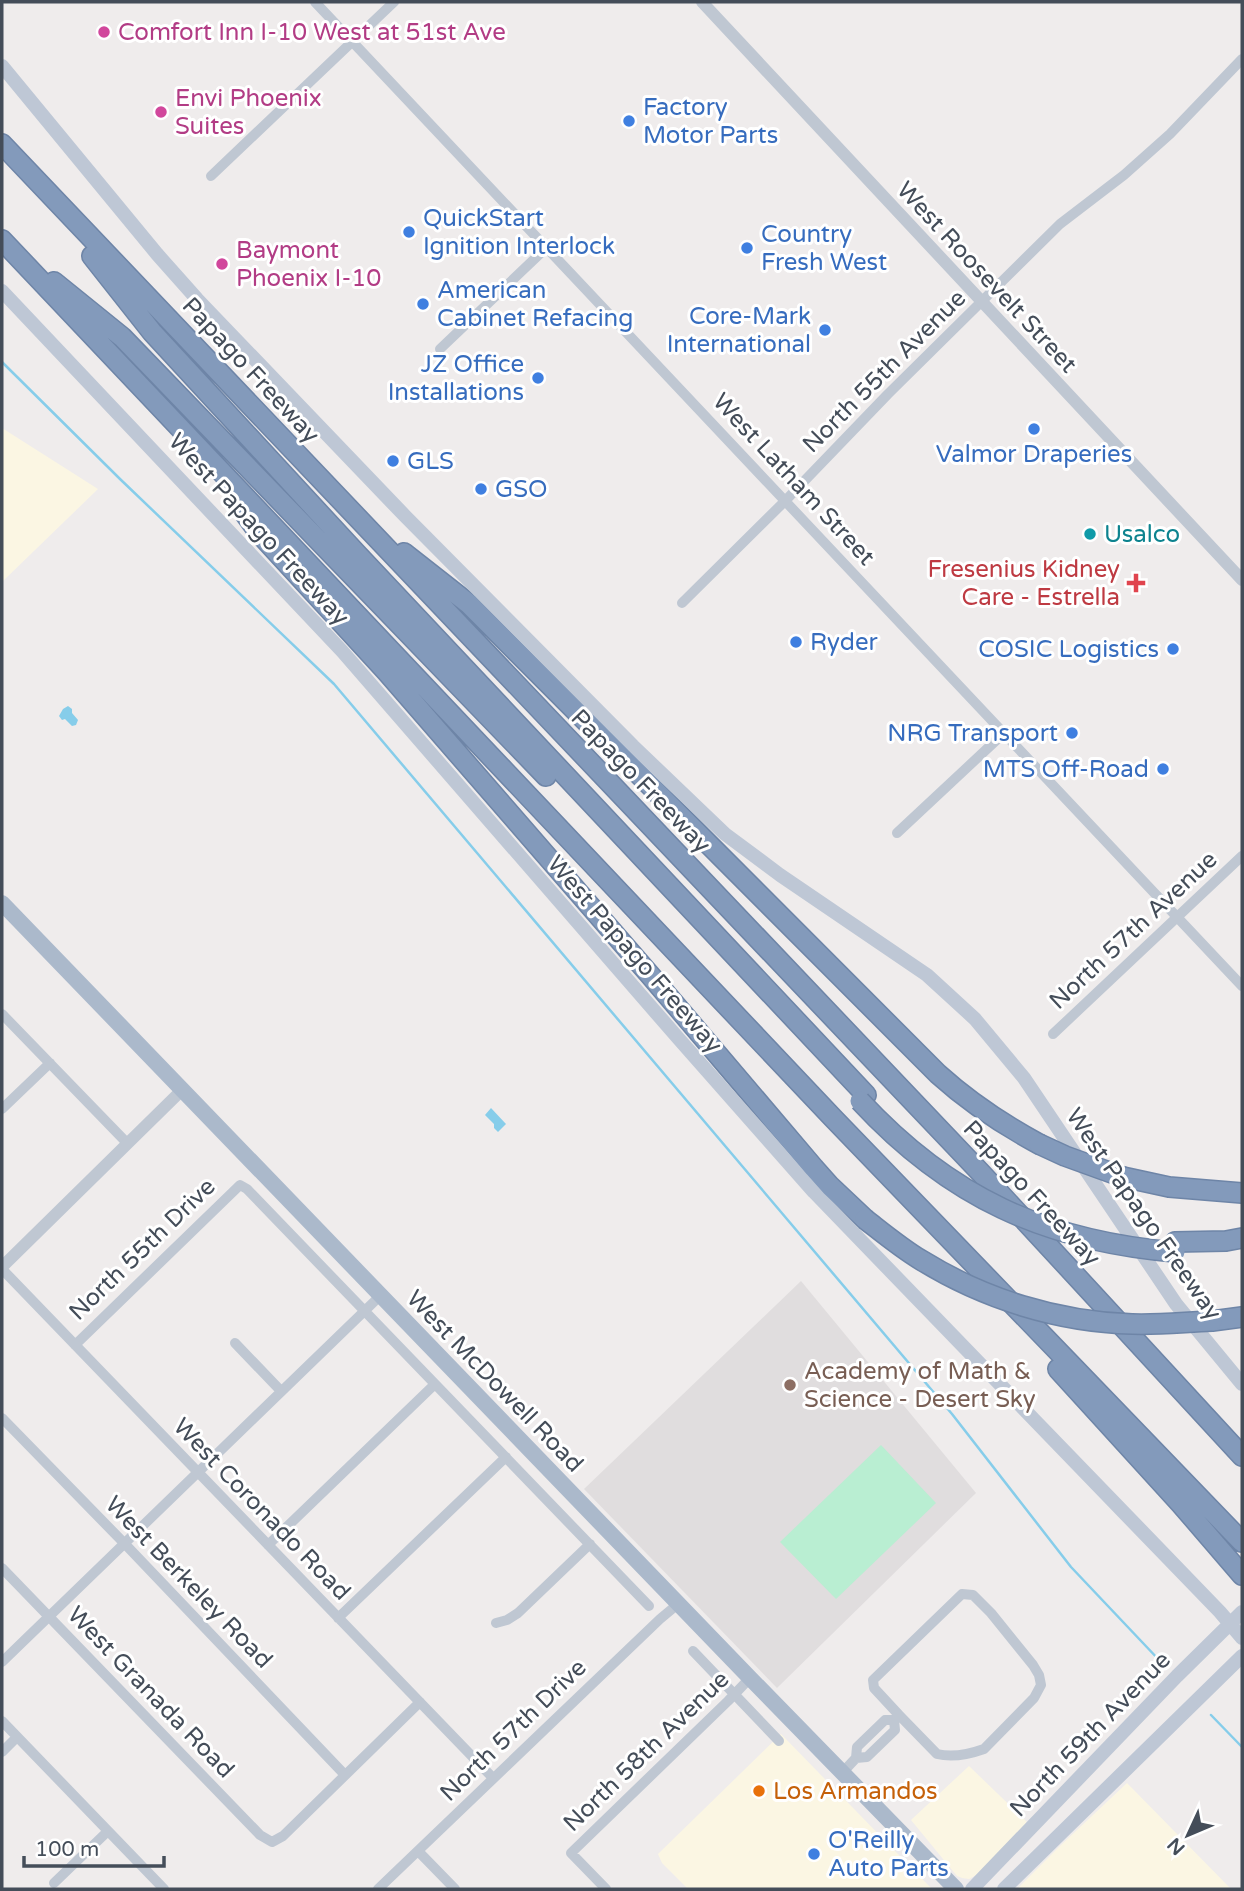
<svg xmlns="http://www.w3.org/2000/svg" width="1244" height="1891" font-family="'Varela Round',sans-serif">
  <rect width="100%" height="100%" fill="#efecec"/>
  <path fill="#fbf6e3" d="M2,428L98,489L2,582Z
    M781,1734L932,1889H688L662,1863L658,1854Z
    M969,1766L1027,1822L978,1874L969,1879L962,1878L957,1876L911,1820Z
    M1127,1783L1231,1889H1017L1060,1846Z"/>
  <path fill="#e0ddde" d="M801,1281L976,1493L777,1688L584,1489Z"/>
  <path fill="#b9eed2" d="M881,1445L936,1503L836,1599L780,1542Z"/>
  <path fill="#86cdea" d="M68,706L72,709V713L78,720L76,725L72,726L65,719L62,720L59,716L63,709Z
    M491,1108L506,1124L498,1132L494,1128V1124L485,1115Z"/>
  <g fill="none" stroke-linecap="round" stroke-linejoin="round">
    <path stroke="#86cdea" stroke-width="2.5" d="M2,362L120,479L334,684L952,1414L1071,1567L1160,1661
      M1211,1715L1242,1747"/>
    <g stroke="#6e85a7" stroke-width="22">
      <path id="motorway" d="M2,144L981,1173L1242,1456
        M2,240L833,1118L1242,1542
        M92,256L152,332L356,553L866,1095
        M54,282L122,337L546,776
        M243,511L259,533L386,671L650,975L814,1168L830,1186L865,1219
        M404,553L469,604L938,1074C969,1102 1002,1124 1039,1144
        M1123,1177L1169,1187L1242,1193
        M1175,1242L1226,1241L1242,1238
        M1212,1321L1242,1317
        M1058,1369L1180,1503L1242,1575"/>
    </g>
    <path stroke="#bfc7d2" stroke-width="10" d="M315,2L1242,986
      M211,176L394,2
      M440,349L546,248
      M682,603L785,501L888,394L1060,224L1124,175L1170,134L1242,59
      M897,833L1004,733
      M2,1014L127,1143
      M1053,1034L1242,856
      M2,1109L50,1063
      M2,1269L493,1778
      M235,1343L281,1391
      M75,1345L240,1185L247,1189L649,1606
      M2,1418L124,1543L345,1775
      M268,1545L435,1384
      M2,1568L260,1835L272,1842L283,1836L420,1702
      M338,1618L506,1457
      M496,1623L507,1620L518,1613L590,1544
      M693,1651L779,1741
      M2,1662L381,1295
      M2,1721L164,1889
      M2,1752L17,1737
      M856,1758L857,1747L885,1720H894
      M842,1773L856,1758L867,1757L895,1730L894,1720L899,1715L874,1688L873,1680L962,1594L973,1595L991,1613L1033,1665L1039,1675L1041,1685L1034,1698L984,1749C970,1754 953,1758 937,1754L899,1715
      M418,1851L455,1889
      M54,1883L108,1831
      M378,1889L660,1619L678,1604
      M606,1889L571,1853L728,1701L750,1678"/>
    <path stroke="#bfc7d2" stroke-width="12" d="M702,2L1242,580
      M2,1267L182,1090"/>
    <path stroke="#bec7d5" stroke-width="14" d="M2,66L157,254L197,299L405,516L633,746L725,834L780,875L927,975L975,1019L1024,1078L1176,1304L1242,1384
      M2,291L342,651L678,1038L814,1192L1220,1612L1242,1638
      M972,1889L1177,1676L1242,1612
      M1004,1889L1242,1656"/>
    <path stroke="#abb9cb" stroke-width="16" d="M2,903L750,1678L956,1889"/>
    <use href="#motorway" stroke="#839abb" stroke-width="19"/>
    <g stroke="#6e85a7" stroke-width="22" stroke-linecap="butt">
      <path id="motorway-bridge" d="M860,1101C949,1197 1045,1241 1175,1252
        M1039,1144L1065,1156L1123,1177
        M865,1219C883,1233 901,1248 921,1260C984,1299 1058,1322 1132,1324C1159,1325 1185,1322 1212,1321"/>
    </g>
    <use href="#motorway-bridge" stroke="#839abb" stroke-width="19"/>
  </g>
  <g fill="#d1479c" stroke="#fff" stroke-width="2.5">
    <circle cx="104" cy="32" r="7"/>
    <circle cx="161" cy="112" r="7"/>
    <circle cx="222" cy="264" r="7"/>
  </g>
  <g fill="#3f7fe0" stroke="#fff" stroke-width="2.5">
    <circle cx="629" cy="121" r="7"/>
    <circle cx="409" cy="232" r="7"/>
    <circle cx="747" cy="248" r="7"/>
    <circle cx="423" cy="304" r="7"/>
    <circle cx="825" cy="330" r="7"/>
    <circle cx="538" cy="378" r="7"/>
    <circle cx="1034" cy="429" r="7"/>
    <circle cx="393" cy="461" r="7"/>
    <circle cx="481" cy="489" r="7"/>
    <circle cx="796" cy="642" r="7"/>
    <circle cx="1173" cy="649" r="7"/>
    <circle cx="1072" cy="733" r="7"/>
    <circle cx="1163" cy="769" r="7"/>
    <circle cx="814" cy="1854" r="7"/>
  </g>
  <circle fill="#0f9aa8" stroke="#fff" stroke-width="2.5" cx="1090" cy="534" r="7"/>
  <path fill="#e0444e" stroke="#fff" stroke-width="2.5" d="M1132.5 572.5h7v7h7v7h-7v7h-7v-7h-7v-7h7z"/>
  <circle fill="#8d6e63" stroke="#fff" stroke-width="2.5" cx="790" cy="1385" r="7"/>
  <circle fill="#e8710a" stroke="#fff" stroke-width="2.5" cx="759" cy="1791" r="7"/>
  <g text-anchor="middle" stroke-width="6" stroke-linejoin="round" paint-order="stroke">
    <g font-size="24" fill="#b23c85" stroke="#fff" text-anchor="start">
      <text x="118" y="40">Comfort Inn I-10 West at 51st Ave</text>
      <text x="175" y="106">Envi Phoenix<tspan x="175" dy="28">Suites</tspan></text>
      <text x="236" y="258">Baymont<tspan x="236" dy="28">Phoenix I-10</tspan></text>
    </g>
    <g font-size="24" fill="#366cbe" stroke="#fff" text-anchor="start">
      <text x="643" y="115">Factory<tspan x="643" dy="28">Motor Parts</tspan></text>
      <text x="423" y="226">QuickStart<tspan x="423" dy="28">Ignition Interlock</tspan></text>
      <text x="761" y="242">Country<tspan x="761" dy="28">Fresh West</tspan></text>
      <text x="437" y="298">American<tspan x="437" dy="28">Cabinet Refacing</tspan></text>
      <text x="811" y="324" text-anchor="end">Core-Mark<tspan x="811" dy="28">International</tspan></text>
      <text x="524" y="372" text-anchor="end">JZ Office<tspan x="524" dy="28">Installations</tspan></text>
      <text x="1034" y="462" text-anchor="middle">Valmor Draperies</text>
      <text x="407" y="469">GLS</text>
      <text x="495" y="497">GSO</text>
      <text x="810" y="650">Ryder</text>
      <text x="1159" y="657" text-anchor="end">COSIC Logistics</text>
      <text x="1058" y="741" text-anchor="end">NRG Transport</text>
      <text x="1149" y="777" text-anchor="end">MTS Off-Road</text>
      <text x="828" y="1848">O'Reilly<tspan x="828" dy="28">Auto Parts</tspan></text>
    </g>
    <g font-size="24" fill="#444d59" stroke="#fff">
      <text transform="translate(987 277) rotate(47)" y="8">West Roosevelt Street</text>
      <text transform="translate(251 370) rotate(47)" y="8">Papago Freeway</text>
      <text transform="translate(884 371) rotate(-45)" y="8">North 55th Avenue</text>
      <text transform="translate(794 479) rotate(47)" y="8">West Latham Street</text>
      <text transform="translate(259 529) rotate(47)" y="8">West Papago Freeway</text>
      <text transform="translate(641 781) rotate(46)" y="8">Papago Freeway</text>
      <text transform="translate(1133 930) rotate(-43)" y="8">North 57th Avenue</text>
      <text transform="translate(635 954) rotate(49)" y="8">West Papago Freeway</text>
      <text transform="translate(1032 1193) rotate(47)" y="8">Papago Freeway</text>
      <text transform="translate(1144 1214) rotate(55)" y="8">West Papago Freeway</text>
      <text transform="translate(142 1249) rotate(-44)" y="8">North 55th Drive</text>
      <text transform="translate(495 1381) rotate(46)" y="8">West McDowell Road</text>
      <text transform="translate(262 1509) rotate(46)" y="8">West Coronado Road</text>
      <text transform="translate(189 1582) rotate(46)" y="8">West Berkeley Road</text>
      <text transform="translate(151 1692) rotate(46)" y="8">West Granada Road</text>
      <text transform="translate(513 1730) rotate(-44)" y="8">North 57th Drive</text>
      <text transform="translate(1090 1734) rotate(-46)" y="8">North 59th Avenue</text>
      <text transform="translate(646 1751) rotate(-44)" y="8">North 58th Avenue</text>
    </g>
    <g font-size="24" fill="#0d838f" stroke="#fff" text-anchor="start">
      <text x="1104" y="542">Usalco</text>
    </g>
    <g font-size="24" fill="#be3a42" stroke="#fff" text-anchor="end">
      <text x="1120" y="577">Fresenius Kidney<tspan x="1120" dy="28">Care - Estrella</tspan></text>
    </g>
    <g font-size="24" fill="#785e54" stroke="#fff" text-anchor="start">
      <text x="804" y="1379">Academy of Math &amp;<tspan x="804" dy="28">Science - Desert Sky</tspan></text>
    </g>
    <g font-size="24" fill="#c56008" stroke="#fff" text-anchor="start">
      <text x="773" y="1799">Los Armandos</text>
    </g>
  </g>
  <rect width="1244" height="1891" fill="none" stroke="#444d59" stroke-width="7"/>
  <g transform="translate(1188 1835) rotate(226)" stroke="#ffffff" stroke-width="5" paint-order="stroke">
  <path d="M0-5L12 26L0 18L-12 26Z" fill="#444d59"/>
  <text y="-10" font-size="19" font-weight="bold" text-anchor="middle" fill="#444d59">N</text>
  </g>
  <path d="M24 1856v10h140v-10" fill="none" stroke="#444d59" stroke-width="3.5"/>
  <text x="35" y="1856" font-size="21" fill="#444d59" stroke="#ffffff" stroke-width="5" paint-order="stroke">100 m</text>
</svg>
